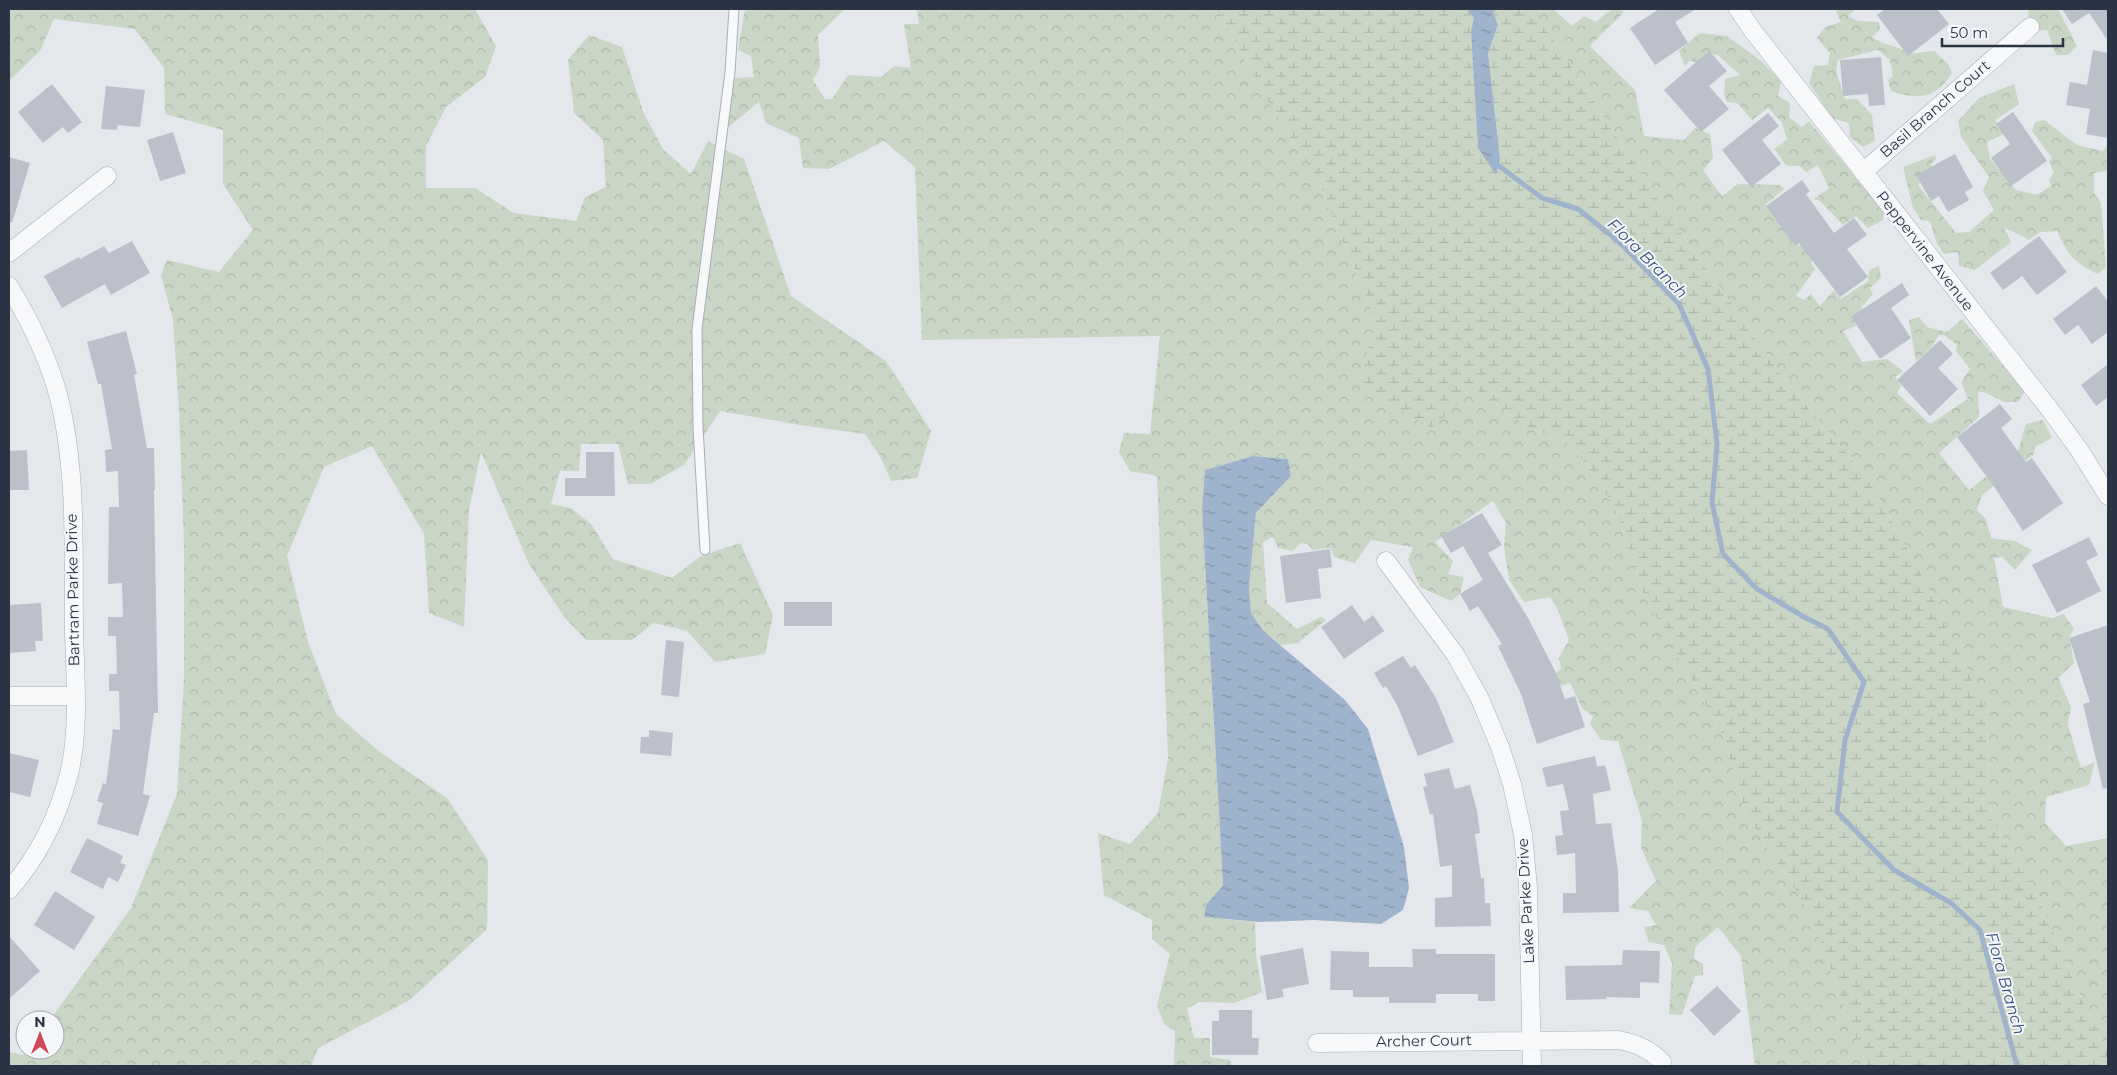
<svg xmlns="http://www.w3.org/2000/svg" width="2117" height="1075" font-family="Montserrat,sans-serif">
  <defs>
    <pattern id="forest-crowns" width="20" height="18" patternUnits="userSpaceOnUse" patternTransform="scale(1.25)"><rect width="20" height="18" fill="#c9d6c5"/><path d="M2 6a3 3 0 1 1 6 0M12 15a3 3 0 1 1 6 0" fill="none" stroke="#adb8ab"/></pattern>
    <pattern id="wetland-marsh" width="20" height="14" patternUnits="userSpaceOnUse" patternTransform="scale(1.25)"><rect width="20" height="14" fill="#c9d6c5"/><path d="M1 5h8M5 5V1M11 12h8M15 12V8" fill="none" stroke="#adb8ab"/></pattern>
    <pattern id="water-ripples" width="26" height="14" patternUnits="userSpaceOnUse" patternTransform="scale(1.25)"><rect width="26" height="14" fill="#9fb4cc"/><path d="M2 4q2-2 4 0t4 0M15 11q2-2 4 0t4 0" fill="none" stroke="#8293a7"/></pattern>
  </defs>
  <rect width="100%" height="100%" fill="#e4e7ec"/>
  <path fill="url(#forest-crowns)" d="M9,9H475L496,46L485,77L446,107L426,146V188H475L514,213L576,221L585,197L606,187L603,140L574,113L568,60L589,35L622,47L644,114L663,149L691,174L708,141L744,159L791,296L886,361L931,431L917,478L891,481L880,456L865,434L800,425L720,411L684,465L650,484H628L618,444H581L579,471H560L551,504L571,508L591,524L613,559L672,578L701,556L740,543L773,615L765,654L715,662L687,631L654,623L632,640H586L565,618L529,564L481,452L469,510L464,627L429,613L424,534L372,446L324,467L287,556L308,642L336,714L381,753L447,798L488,860L487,929L410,1000L318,1048L311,1066H9V1052L23,1055L27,1050H55V1020H50L131,908L177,794L184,679V545L179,410L173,320L161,275L167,260L219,272L253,230L223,184V130L165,114L164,68L135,29L54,19L40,51L9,81Z
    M745,9H845L818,35L820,67L813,80L825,99H832L848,75L881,77L894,66L911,68L904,24H919L917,9H1217L1261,89L1319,184L1376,321L1358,385L1475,389L1529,428L1571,444L1615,507L1643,594L1724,738L1745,812L1808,910L1867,1066H1755L1741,956L1718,927L1695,947L1694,959L1703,964V975L1695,976L1682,1015L1669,1014L1672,963L1664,945L1649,942L1644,927L1656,925L1648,911L1629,908L1656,881L1641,848L1642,821L1618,741L1601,740L1590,724L1593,716L1582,708L1570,683L1554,688V674L1561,669L1559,658L1569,640L1558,610L1550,597L1524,602L1509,580L1504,547L1506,523L1493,501L1435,542L1453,561L1448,574L1464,577L1460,594L1451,601L1420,587L1408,560L1413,547L1371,540L1355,563L1334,557L1331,548L1312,550L1308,544L1301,543L1293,551L1278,548L1273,537L1263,542L1267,603L1297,629L1321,617L1326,620L1298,643L1280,645L1262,629L1251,613L1249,588L1256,513L1291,476L1288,459L1253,456L1205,470L1202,510L1223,885L1206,905L1204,917L1255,922L1256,955L1262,992L1234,1003L1200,1002L1187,1008L1194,1038H1210V1057L1230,1060L1232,1066H1174L1175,1031L1164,1024L1157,1006L1170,954L1152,939V920L1104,895L1098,833L1130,844L1158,813L1168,759L1157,476L1130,471L1119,452L1124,433L1150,434L1160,336L922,340L915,167L884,141L829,169L803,168L799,138L766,123L759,102L725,130L734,78L754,77L751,56L738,50Z
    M1531,9H1553L1572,26L1584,16L1596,22C1605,15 1613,4 1624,12L1590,46L1635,90L1644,136L1684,140L1695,128L1710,134L1713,158L1703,170L1722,196L1738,184L1780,185L1784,189L1765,205L1799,246L1827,228L1822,242L1811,263L1815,269L1796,296L1804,300L1811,294L1820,306L1834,290L1841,299L1868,281L1869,270L1879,266L1881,278L1870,288L1873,294L1861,308L1864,314L1854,322L1856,326L1843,331L1862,362L1887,359L1903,371L1895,377L1901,386L1897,393L1930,424L1968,399L1961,382L1970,369L1956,351L1957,345L1944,335H1939L1931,348L1916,361L1909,320L1919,317L1927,327L1947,332L1962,319L2025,391L2018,402H2004L1984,392H1978L1979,417L1939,453L1969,490L2018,451L2026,424L2043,420L2052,438L2036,446L2033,455L1982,495L1977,510L1986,519L1991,538L2015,541L2032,550L2015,570L2002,557L1994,558L2003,607L2052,618L2064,614L2074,629L2069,637L2074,663L2058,678L2071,707L2068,725L2081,768L2095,762L2089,785L2046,797L2045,823L2066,846L2108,838V1052L2093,1025L2038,897L1991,818L1986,708L1923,577L1870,482L1786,381L1660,203L1556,43Z
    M1835,9H1856L1848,16L1858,21L1879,22L1880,29L1872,37C1886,47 1897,44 1908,54L1934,51L1948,64L1952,73C1936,99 1918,100 1891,91L1888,80L1893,76L1890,60L1878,50L1838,60L1836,71L1845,99H1857L1872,115L1875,141L1863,147L1850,137L1849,123L1832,118L1809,83L1814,66L1828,65L1830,53L1817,38L1825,27L1841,22Z
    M2028,9H2058L2077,46L2068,55H2056L2047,30L2036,31L2029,26Z
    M1700,33L1727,36L1760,60L1781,81L1778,96L1790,103L1789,117L1802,127L1809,121L1884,212L1883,220L1868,228L1856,216L1843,225L1820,201L1814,199L1829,188L1818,165L1806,172L1800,166H1787L1774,149L1787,140L1782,123L1768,108L1752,120L1737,103L1727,102L1724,95L1725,79L1740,75L1718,55L1711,54L1699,65L1690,60L1685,66L1679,51Z
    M2014,84L2019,104L1995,120L2004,134L1987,142L1990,159L2016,190L2037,195L2051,186L2049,180L2054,173L2049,161L2052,158L2032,131L2035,122L2044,120L2077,145L2103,151L2108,144V171L2094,173V193L2101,203L2106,267L2098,274C2074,263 2068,255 2057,231L2040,232L2029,240L2004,227L2011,242L1975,270L1959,266L1958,252L1944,254L1937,244L1930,221L1921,220L1913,208L1903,167L1935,155L1936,159L1931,164L1933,168L1918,185L1956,233L1969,232L1994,210L1983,191L1989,177L1961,137L1958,121L1979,98Z"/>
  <path fill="url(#wetland-marsh)" d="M1217,9H1467L1475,18L1471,32L1478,148L1500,158L1488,53L1498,25L1492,9H1531L1556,43L1660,203L1786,381L1870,482L1923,577L1986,708L1991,818L2038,897L2093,1025L2108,1052V1066H1867L1808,910L1745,812L1724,738L1643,594L1615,507L1571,444L1529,428L1475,389L1431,428L1358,385L1376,321L1319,184L1261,89Z"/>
  <path fill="url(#water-ripples)" d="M1467,9H1492L1498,25L1488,53L1500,158L1496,175L1478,148L1471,32L1474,18Z
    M1253,456L1288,459L1291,476L1256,513L1249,588L1251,613L1262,629L1274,640L1345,700L1368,729L1404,847L1409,888L1403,910L1381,924L1314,920L1260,922L1204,917L1206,905L1223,885L1202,510L1205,470Z"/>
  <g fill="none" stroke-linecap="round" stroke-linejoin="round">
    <path stroke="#9fb4cc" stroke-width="5" d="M1495,163L1542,198L1578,209L1619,242L1679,304L1708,369L1717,444L1712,503L1723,554L1757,589L1804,617L1828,629L1864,682L1845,740L1837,812L1894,870L1951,903L1980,930L2017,1066"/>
  </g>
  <path fill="#bbc0ca" d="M1659,9H1696L1675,22L1688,43L1655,65L1630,28Z
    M1885,9H1937L1949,24L1908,56L1877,15Z
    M2062,9H2108V41L2089,13L2072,24Z
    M2093,50L2108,53V138L2086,134L2090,109L2066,105L2070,82L2087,85Z
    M1709,51L1727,71L1709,86L1729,109L1701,132L1664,90Z
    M1881,57L1885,105L1869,106L1868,94L1843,96L1840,60Z
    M52,84L82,122L68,133L63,127L43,143L18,112Z
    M106,86L145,90L140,127L118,125L117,130L101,129Z
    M2013,112L2047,161L2011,186L1991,158L2010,144L1996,124Z
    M1768,113L1779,126L1762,140L1781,164L1751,187L1722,150Z
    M173,132L186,173L160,181L147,140Z
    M1955,154L1973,187L1965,192L1969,200L1948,212L1939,196L1931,201L1916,175Z
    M9,157L30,163L12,223L9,222Z
    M1802,180L1810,191L1806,194L1834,233L1854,218L1867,235L1847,249L1868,277L1840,297L1799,243L1795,246L1766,206Z
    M2039,236L2067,272L2037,295L2022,276L2003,290L1990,273Z
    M132,241L150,273L111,295L105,284L62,308L44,276L79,257L80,259L104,246L109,253Z
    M1902,283L1909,295L1891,308L1911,338L1880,359L1851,317Z
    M2096,286L2108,301V332L2092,344L2078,325L2065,335L2053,319Z
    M126,331L137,374L134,375L147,448H154L155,490H154L158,713H154L143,794L150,796L138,836L97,824L103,803L97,801L103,783L106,784L113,729L120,730L119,691H109V674H117L116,636H108V617H123L122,583L108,584L109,507H119L118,471L106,472L105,450L112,449L101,384H98L87,342Z
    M1940,340L1953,354L1938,368L1958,389L1930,416L1897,380Z
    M2108,364V397L2096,406L2081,385Z
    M2000,404L2012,419L2001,428L2026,462L2032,458L2063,503L2023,531L1993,485L1957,437Z
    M27,450L29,490H9V451Z
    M586,452H614L615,496H565V478H586Z
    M1482,513L1502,545L1488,553L1528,618L1555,671L1565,699L1575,696L1585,727L1537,744L1521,694L1498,646L1502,644L1478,606L1470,611L1460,594L1483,580L1463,546L1451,553L1441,536Z
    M2089,537L2098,555L2086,561L2101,591L2057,613L2032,565Z
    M1330,549L1332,567L1318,569L1321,598L1286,603L1280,556Z
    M784,602H832V626H784Z
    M41,603L43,641H35L36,651L9,653V605Z
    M1352,605L1364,622L1373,615L1384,631L1344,659L1321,627Z
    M2108,625V788L2103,789L2083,704L2090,702L2069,638Z
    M666,640L684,642L679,697L661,695Z
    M1403,656L1411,668L1415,665L1436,698L1454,742L1418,756L1398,707L1386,686L1383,688L1374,673Z
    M649,730L673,733L671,756L640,753L641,737H649Z
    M9,753L39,760L30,797L9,792Z
    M1595,756L1597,767L1605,765L1611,790L1593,794L1596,824L1611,823L1618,871L1619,912L1563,913V893H1576L1575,853L1557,855L1555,836L1563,835L1560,811L1569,810L1563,784L1547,787L1542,768Z
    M1449,768L1455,789L1470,785L1477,811L1480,833L1475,834L1481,878H1484L1485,903H1490L1491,926L1435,927V898L1452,897V865L1440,867L1433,814L1430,815L1423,787L1427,786L1424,774Z
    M87,838L123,856L120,863L126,865L118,882L108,877L103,889L70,872Z
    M55,891L95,917L74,950L34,925Z
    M9,936L40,971L9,999Z
    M1303,948L1309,984L1282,989L1284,997L1267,1000L1260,956Z
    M1412,949H1436V954H1495V1001H1478V994H1436V1003H1389V997H1353V990H1330L1331,951L1369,952V967H1413Z
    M1623,950L1660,951L1659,983L1640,982V998L1606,997V999L1566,1000L1565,966L1622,965Z
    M1717,986L1741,1011L1714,1036L1690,1010Z
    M1219,1010H1252V1038H1259L1258,1055H1212V1021H1219Z"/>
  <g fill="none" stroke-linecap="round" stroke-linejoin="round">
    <g stroke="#a9aeb7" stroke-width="11">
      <path id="lane" d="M705,550L698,427L697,329L730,72L734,9"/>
    </g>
    <g stroke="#a9aeb7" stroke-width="19">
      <path id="street" d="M1738,9L1753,31L2051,411L2080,451L2108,496
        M1863,172L2030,27
        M9,253L107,176
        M9,286C32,324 53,367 62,411C77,482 73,557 74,630C75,677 80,728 69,774C58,817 39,856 9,890
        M1386,561L1455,654L1480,699L1500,747L1512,784L1523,835L1528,887L1532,1066
        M9,696H75
        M1317,1043L1619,1040C1635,1043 1650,1049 1662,1062"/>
    </g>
    <use href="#lane" stroke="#f7f8fa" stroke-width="9"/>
    <use href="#street" stroke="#f7f8fa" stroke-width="18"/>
  </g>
  <g text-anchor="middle" stroke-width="4" stroke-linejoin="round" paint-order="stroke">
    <g font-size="15" fill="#2b3445" stroke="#f4f6f9">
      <text transform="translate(1935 109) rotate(-41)" y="5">Basil Branch Court</text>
      <text transform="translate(1925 251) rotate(52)" y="5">Peppervine Avenue</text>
      <text transform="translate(73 590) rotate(-91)" y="5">Bartram Parke Drive</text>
      <text transform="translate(1526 901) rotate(-93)" y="5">Lake Parke Drive</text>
      <text transform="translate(1424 1041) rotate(-1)" y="5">Archer Court</text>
    </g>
    <g font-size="16" font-style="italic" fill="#34527a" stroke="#f4f6f9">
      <text transform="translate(1648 258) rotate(45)" y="6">Flora Branch</text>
      <text transform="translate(2006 983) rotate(74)" y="6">Flora Branch</text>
    </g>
  </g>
  <rect width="2117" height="1075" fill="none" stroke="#2b3445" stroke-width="20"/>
  <g transform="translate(40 1035)"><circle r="24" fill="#f4f6f9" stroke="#a4a8b1"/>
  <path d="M0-4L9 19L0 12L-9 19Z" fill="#d1495b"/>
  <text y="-8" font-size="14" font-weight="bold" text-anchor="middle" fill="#2b3445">N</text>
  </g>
  <path d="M1942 38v8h121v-8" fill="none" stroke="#2b3445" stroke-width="2.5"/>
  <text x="1950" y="38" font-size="15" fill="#2b3445" stroke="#f4f6f9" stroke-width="4" paint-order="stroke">50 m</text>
</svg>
